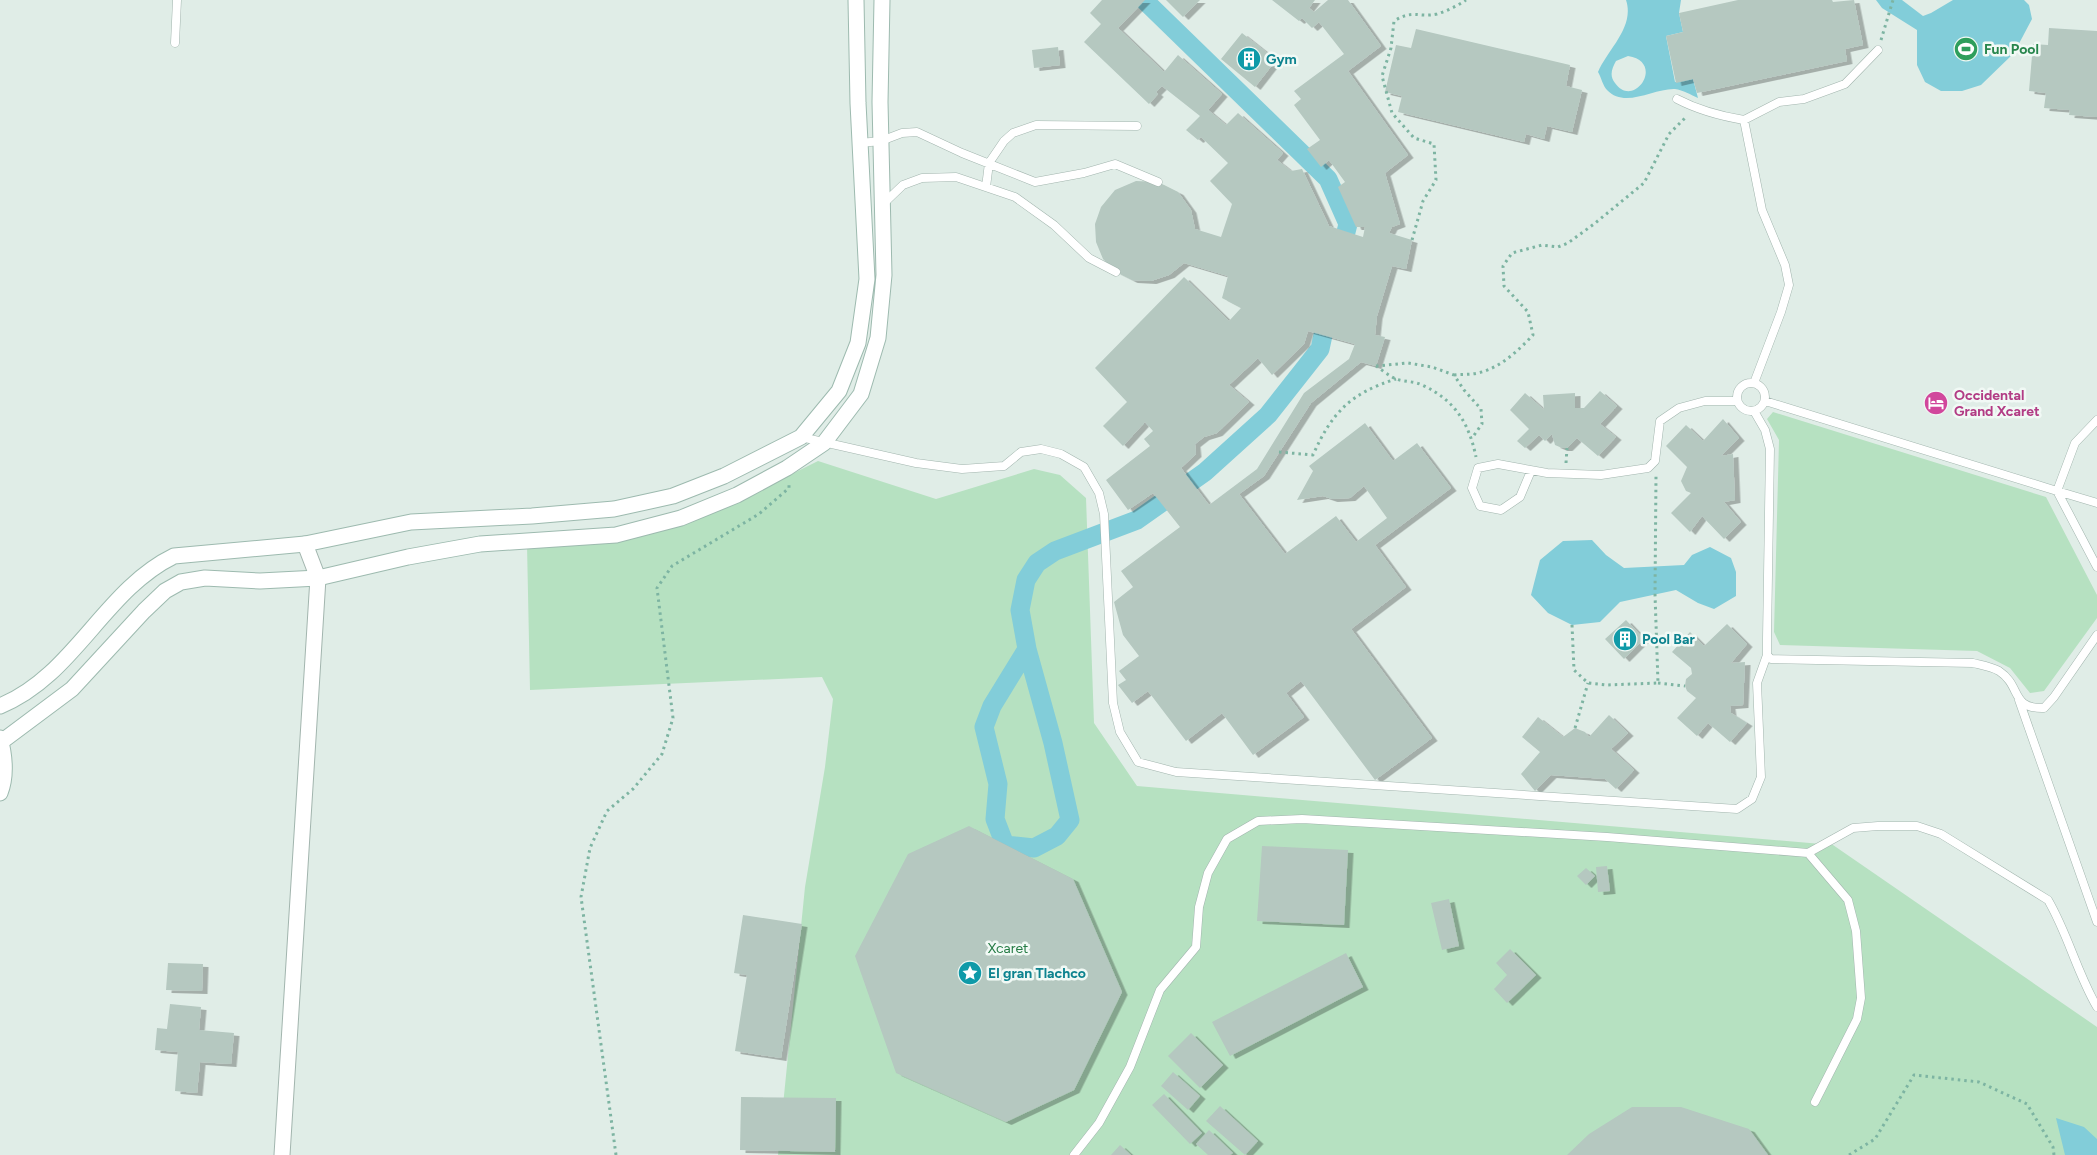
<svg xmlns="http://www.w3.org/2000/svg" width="2097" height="1155" font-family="Figtree,sans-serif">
  <defs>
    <filter id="shadow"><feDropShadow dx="5.5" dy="3" stdDeviation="0" flood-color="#0004"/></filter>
  </defs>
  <rect width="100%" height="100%" fill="#e0ede7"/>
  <path fill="#b6e1c1" d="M1773,412L2046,497L2097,595V618L2044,691L2030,693L2010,668L1977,651L1780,645L1774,632L1779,440L1767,419Z
    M818,461L936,499L1034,469L1060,475L1086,498L1094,723L1137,786L1833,845L2097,1027V1155H778L805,887L825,767L833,699L822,677L530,690L527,545L614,540L732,504Z"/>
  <path fill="#82cdd9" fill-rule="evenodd" d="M1626,0H1681L1679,13L1683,32L1666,36L1675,82L1693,79L1698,98C1691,95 1683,90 1675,89C1654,88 1625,109 1607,90C1603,86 1601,77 1598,72C1608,49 1635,27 1626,0ZM1628,56C1666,62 1634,110 1615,83C1609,76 1612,68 1616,61Z
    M1876,0H1902L1923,16L1931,13L1953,0H2024L2029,5L2032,19L2014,53L1981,85L1962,91H1941L1925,82L1917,65V30L1882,8Z
    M1592,540L1606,555L1624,568L1684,565L1692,555L1710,547L1731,558L1736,572V596L1714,609L1698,603L1676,590L1620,602L1600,622L1572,625L1548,613L1531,595L1540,560L1563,541Z
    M2056,1118L2084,1127L2097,1139V1155H2065Z"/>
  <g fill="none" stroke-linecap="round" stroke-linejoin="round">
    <path stroke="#82cdd9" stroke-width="19" d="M1144,0L1328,179L1348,224L1340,256
      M1027,649L992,706L984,727L998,784L995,819L1005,845L1034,848L1057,836L1070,820L1053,743L1027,649L1020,610L1026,580L1037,563L1055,551L1137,520L1205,472L1268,415L1320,349L1328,312"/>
  </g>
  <path fill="#b5c8c0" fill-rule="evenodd" filter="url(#shadow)" d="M1102,0H1145L1118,28L1164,72L1178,55L1222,94L1208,110L1226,125L1238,113L1283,153L1277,160L1291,171L1302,169L1329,226L1363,237L1365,227H1356L1338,187L1345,182L1329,160L1321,167L1307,149L1320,140L1294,105L1301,99L1294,91L1344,54L1319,22L1312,28L1302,18L1299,21L1272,0H1315L1309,8L1314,12L1328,0H1348L1381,46L1348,71L1408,155L1385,173L1400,224L1392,227L1389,233L1412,240L1406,269L1392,266L1377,316L1375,335L1385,337L1376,366L1361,362L1311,403L1264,476L1239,494L1285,554L1336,516L1356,542L1387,518L1364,486L1350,498L1332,499L1323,496L1297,500L1313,471L1309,466L1365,423L1393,461L1417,443L1451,488L1375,545L1406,587L1351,629L1432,738L1375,780L1301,681L1286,693L1304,717L1253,755L1222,713L1186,741L1148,691L1132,703L1118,685L1126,680L1119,671L1139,656L1123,635L1114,602L1133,587L1121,571L1180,527L1153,493L1128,510L1106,480L1150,446L1144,439L1153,431L1145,422L1123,446L1103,426L1127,402L1095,368L1184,277L1229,321L1241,308L1222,298L1228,276L1184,263L1169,275L1151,281L1132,280L1116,272L1103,259L1096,242L1095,224L1101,207L1115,190L1136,181L1158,182L1178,192L1191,210L1195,229L1221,237L1232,204L1210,181L1228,163L1201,137L1198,140L1186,130L1200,116L1162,86L1156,92L1158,94L1149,104L1084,42L1101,24L1090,13ZM1308,331L1355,344L1349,359L1304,393L1257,469L1209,505L1181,468L1196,454L1195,444L1204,437L1217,433L1249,402L1229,385L1258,358L1272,375L1304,344Z
    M1166,0H1200L1183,17Z
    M1738,0H1832L1833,2L1854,0L1863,45L1845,49L1847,61L1697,93L1693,79L1676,83L1666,36L1683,32L1679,13Z
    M2049,28L2097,31V117L2069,115L2070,110L2044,108L2046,93L2029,91L2033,44L2048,45Z
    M1416,29L1570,65L1566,86L1582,90L1572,132L1547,126L1544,139L1526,134L1524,142L1398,112L1402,96L1385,92L1396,45L1411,48Z
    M1242,33L1276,60L1255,87L1221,59Z
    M1058,47L1060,65L1034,68L1032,50Z
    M1600,391L1617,406L1600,424L1616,437L1598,456L1577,438L1567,448H1562L1555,445L1552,434L1545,441L1539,435L1525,448L1517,441L1529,429L1510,410L1525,393L1544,410L1543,395L1575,393V408H1584Z
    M1723,419L1739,438L1721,456L1733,454L1735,500L1724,502L1741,522L1724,539L1702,516L1690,532L1671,513L1691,493L1686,491L1681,481L1687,467L1666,446L1686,425L1703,441Z
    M1626,620L1644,639L1624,659L1605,639Z
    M1727,624L1747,644L1731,663L1745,662L1743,705L1730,706L1731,713L1747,723L1730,742L1708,723L1697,736L1677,718L1696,698L1687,691L1685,686L1686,679L1692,674L1691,668L1672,652L1690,632L1704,646Z
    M1609,715L1628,733L1611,749L1634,770L1616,789L1605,779L1551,775L1535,791L1521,774L1540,752L1522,737L1538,717L1563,737L1575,728L1585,732L1589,737Z
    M969,826L1073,879L1122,992L1074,1090L1006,1122L896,1073L855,956L908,854Z
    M1262,846L1348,850L1344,925L1257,921Z
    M1607,866L1610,891L1598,892L1596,867Z
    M1586,868L1595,876L1586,885L1577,876Z
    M1449,899L1459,946L1442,950L1431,903Z
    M743,915L802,924L781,1058L735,1051L747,975L734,973Z
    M1510,949L1536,975L1507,1003L1494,989L1507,975L1496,963Z
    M1346,953L1363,987L1230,1056L1212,1022Z
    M168,963L203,964L202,991L166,990Z
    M170,1004L201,1007L199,1030L234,1033L231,1064L200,1062L197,1093L175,1091L178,1052L155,1050L157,1028L167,1029Z
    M1191,1033L1223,1065L1200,1088L1168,1056Z
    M1173,1072L1200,1096L1188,1110L1161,1086Z
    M1164,1094L1202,1133L1190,1144L1152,1105Z
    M741,1097L836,1098L835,1152L740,1150Z
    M1220,1106L1258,1141L1245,1155L1206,1121Z
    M1632,1107H1681L1749,1129L1768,1155H1567L1589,1134Z
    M1209,1130L1233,1153L1230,1155H1208L1196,1144Z
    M1120,1145L1131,1155H1111Z"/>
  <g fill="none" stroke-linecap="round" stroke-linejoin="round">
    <g stroke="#a2b5ae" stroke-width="9">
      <path id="lane" d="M175,43L177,0
        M1677,99C1698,110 1720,116 1744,120L1762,210L1785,265L1789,285L1781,312L1754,383
        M1744,120L1779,102L1804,99L1845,84L1878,50
        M860,143L881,141L902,133L917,132L962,153L1035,182L1084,173L1115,164L1158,182
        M986,187L989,163L1004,141L1013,133L1036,125L1137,126
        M882,205L903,185L922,178L956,177L1015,197L1054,225L1089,258L1116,272
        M1737 397a14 14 0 1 1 28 0a14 14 0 1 1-28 0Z
        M1765,401L2057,491L2097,567
        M1754,411L1765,430L1770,449L1767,638V655L1771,659L1973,663C1981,665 1992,667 1999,671C2022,686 2010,709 2044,708L2054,697L2097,635
        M2097,420L2075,443L2057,491L2097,503
        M801,437L916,463L962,469L1004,466L1021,452L1041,449L1061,454L1084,467L1099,493L1104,514L1113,703L1120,732L1138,762L1176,772L1737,809L1752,799L1761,777L1757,683L1767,655
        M1531,471L1520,497L1501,510L1480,506L1472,488L1478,468L1498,464L1547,473L1601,475L1648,468L1655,461L1660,421L1679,408L1705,401H1737
        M2019,700L2097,922
        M1808,853L1848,900L1856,931L1861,998L1857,1019L1815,1102
        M1074,1155L1099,1123L1130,1067L1160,990L1196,947L1199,907L1208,873L1227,839L1258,821L1302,819L1607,837L1808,853L1853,828L1878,826H1917L1941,834L2048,900C2068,934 2077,973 2097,1007"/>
    </g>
    <g stroke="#a2b5ae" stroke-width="17">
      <path id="street" d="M282,1155L318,578L305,544"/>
    </g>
    <g stroke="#9dbaaf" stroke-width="17">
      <path id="secondary" d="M0,706C74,676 104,590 174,556L305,544L411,522L532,516L614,509L673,496L724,476L801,437L839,391L858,343L867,279L858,103L856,0
        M0,738C5,757 7,775 0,793
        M1,742L72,689L144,611L165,591L181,582L205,578L260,581L318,578L408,557L480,544L616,535L681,518L737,495L787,468L824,443L861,394L878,338L884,275L880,102L882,0"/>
    </g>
    <path stroke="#7db4a2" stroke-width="3" stroke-dasharray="2.5 4" stroke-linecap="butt" d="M1881,40L1893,0
      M1412,240L1423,201L1436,180L1434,144L1414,138L1392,113L1382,76L1391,48L1394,21C1414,9 1418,18 1437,14C1447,11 1457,6 1466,0
      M1376,366C1382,370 1389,376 1396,379C1404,382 1414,381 1422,385C1455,400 1469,423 1476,457
      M1376,366L1408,363L1432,367L1454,375L1464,390L1481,409L1482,424L1472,438
      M1454,375C1462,374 1470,375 1478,373C1500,368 1518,351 1533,335L1528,312L1504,286L1503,266L1512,253L1542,245L1558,247L1568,243L1594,224L1644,183L1669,134L1687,116
      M1279,452L1313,455C1332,412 1351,393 1396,379
      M1566,463L1567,448
      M1572,625L1574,670L1588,683L1607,685L1658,683L1655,594L1656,476
      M1658,683L1685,686
      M1575,728L1588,683
      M616,1155L581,897L590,848L607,811L633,789L662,754L673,718L657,588L672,566L759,514L789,488V485
      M1849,1155L1875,1139L1914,1075L1979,1082L2027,1104L2053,1147L2054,1155"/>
    <use href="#lane" stroke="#fff" stroke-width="8"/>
    <use href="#street" stroke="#fff" stroke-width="15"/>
    <use href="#secondary" stroke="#fff" stroke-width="15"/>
  </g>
  <defs>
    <g id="stadium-disc" transform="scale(1.25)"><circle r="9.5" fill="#2e9e5b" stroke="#f1f9f5"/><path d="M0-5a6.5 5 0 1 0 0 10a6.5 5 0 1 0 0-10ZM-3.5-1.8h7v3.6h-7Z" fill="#fff"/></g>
    <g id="building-disc" transform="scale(1.25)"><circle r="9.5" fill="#0f9aa8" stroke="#f1f9f5"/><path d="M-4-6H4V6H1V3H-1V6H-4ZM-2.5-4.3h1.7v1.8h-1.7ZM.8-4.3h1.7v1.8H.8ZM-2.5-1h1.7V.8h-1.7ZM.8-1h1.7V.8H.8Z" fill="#fff"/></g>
    <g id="hotel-disc" transform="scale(1.25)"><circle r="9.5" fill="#d1479c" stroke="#f1f9f5"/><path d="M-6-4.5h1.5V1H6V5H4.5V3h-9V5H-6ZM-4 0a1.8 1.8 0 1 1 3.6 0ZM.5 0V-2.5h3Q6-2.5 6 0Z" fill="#fff"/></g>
    <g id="sight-disc" transform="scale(1.25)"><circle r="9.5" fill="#0f9aa8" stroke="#f1f9f5"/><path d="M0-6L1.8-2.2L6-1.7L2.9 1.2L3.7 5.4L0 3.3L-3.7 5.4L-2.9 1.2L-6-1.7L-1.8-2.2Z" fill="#fff"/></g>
  </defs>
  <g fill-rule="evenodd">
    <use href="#stadium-disc" x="1966" y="49"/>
    <use href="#building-disc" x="1249" y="59"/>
    <use href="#hotel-disc" x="1936" y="403"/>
    <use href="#building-disc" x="1625" y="639"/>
    <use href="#sight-disc" x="970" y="973"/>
  </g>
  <g text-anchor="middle" stroke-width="5" stroke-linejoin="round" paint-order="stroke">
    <g font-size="14" font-weight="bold" fill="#27864d" stroke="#f1f9f5" text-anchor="start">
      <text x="1984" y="54">Fun Pool</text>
    </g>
    <g font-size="14" font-weight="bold" fill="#0d838f" stroke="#f1f9f5" text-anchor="start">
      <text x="1266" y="64">Gym</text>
      <text x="1642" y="644">Pool Bar</text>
      <text x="988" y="978">El gran Tlachco</text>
    </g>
    <g font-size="14" font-weight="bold" fill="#b23c85" stroke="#f1f9f5" text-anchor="start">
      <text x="1954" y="400">Occidental<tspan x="1954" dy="16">Grand Xcaret</tspan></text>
    </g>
    <g font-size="14" fill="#247b44" stroke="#f1f9f5">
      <text x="1008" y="953">Xcaret</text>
    </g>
  </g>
</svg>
